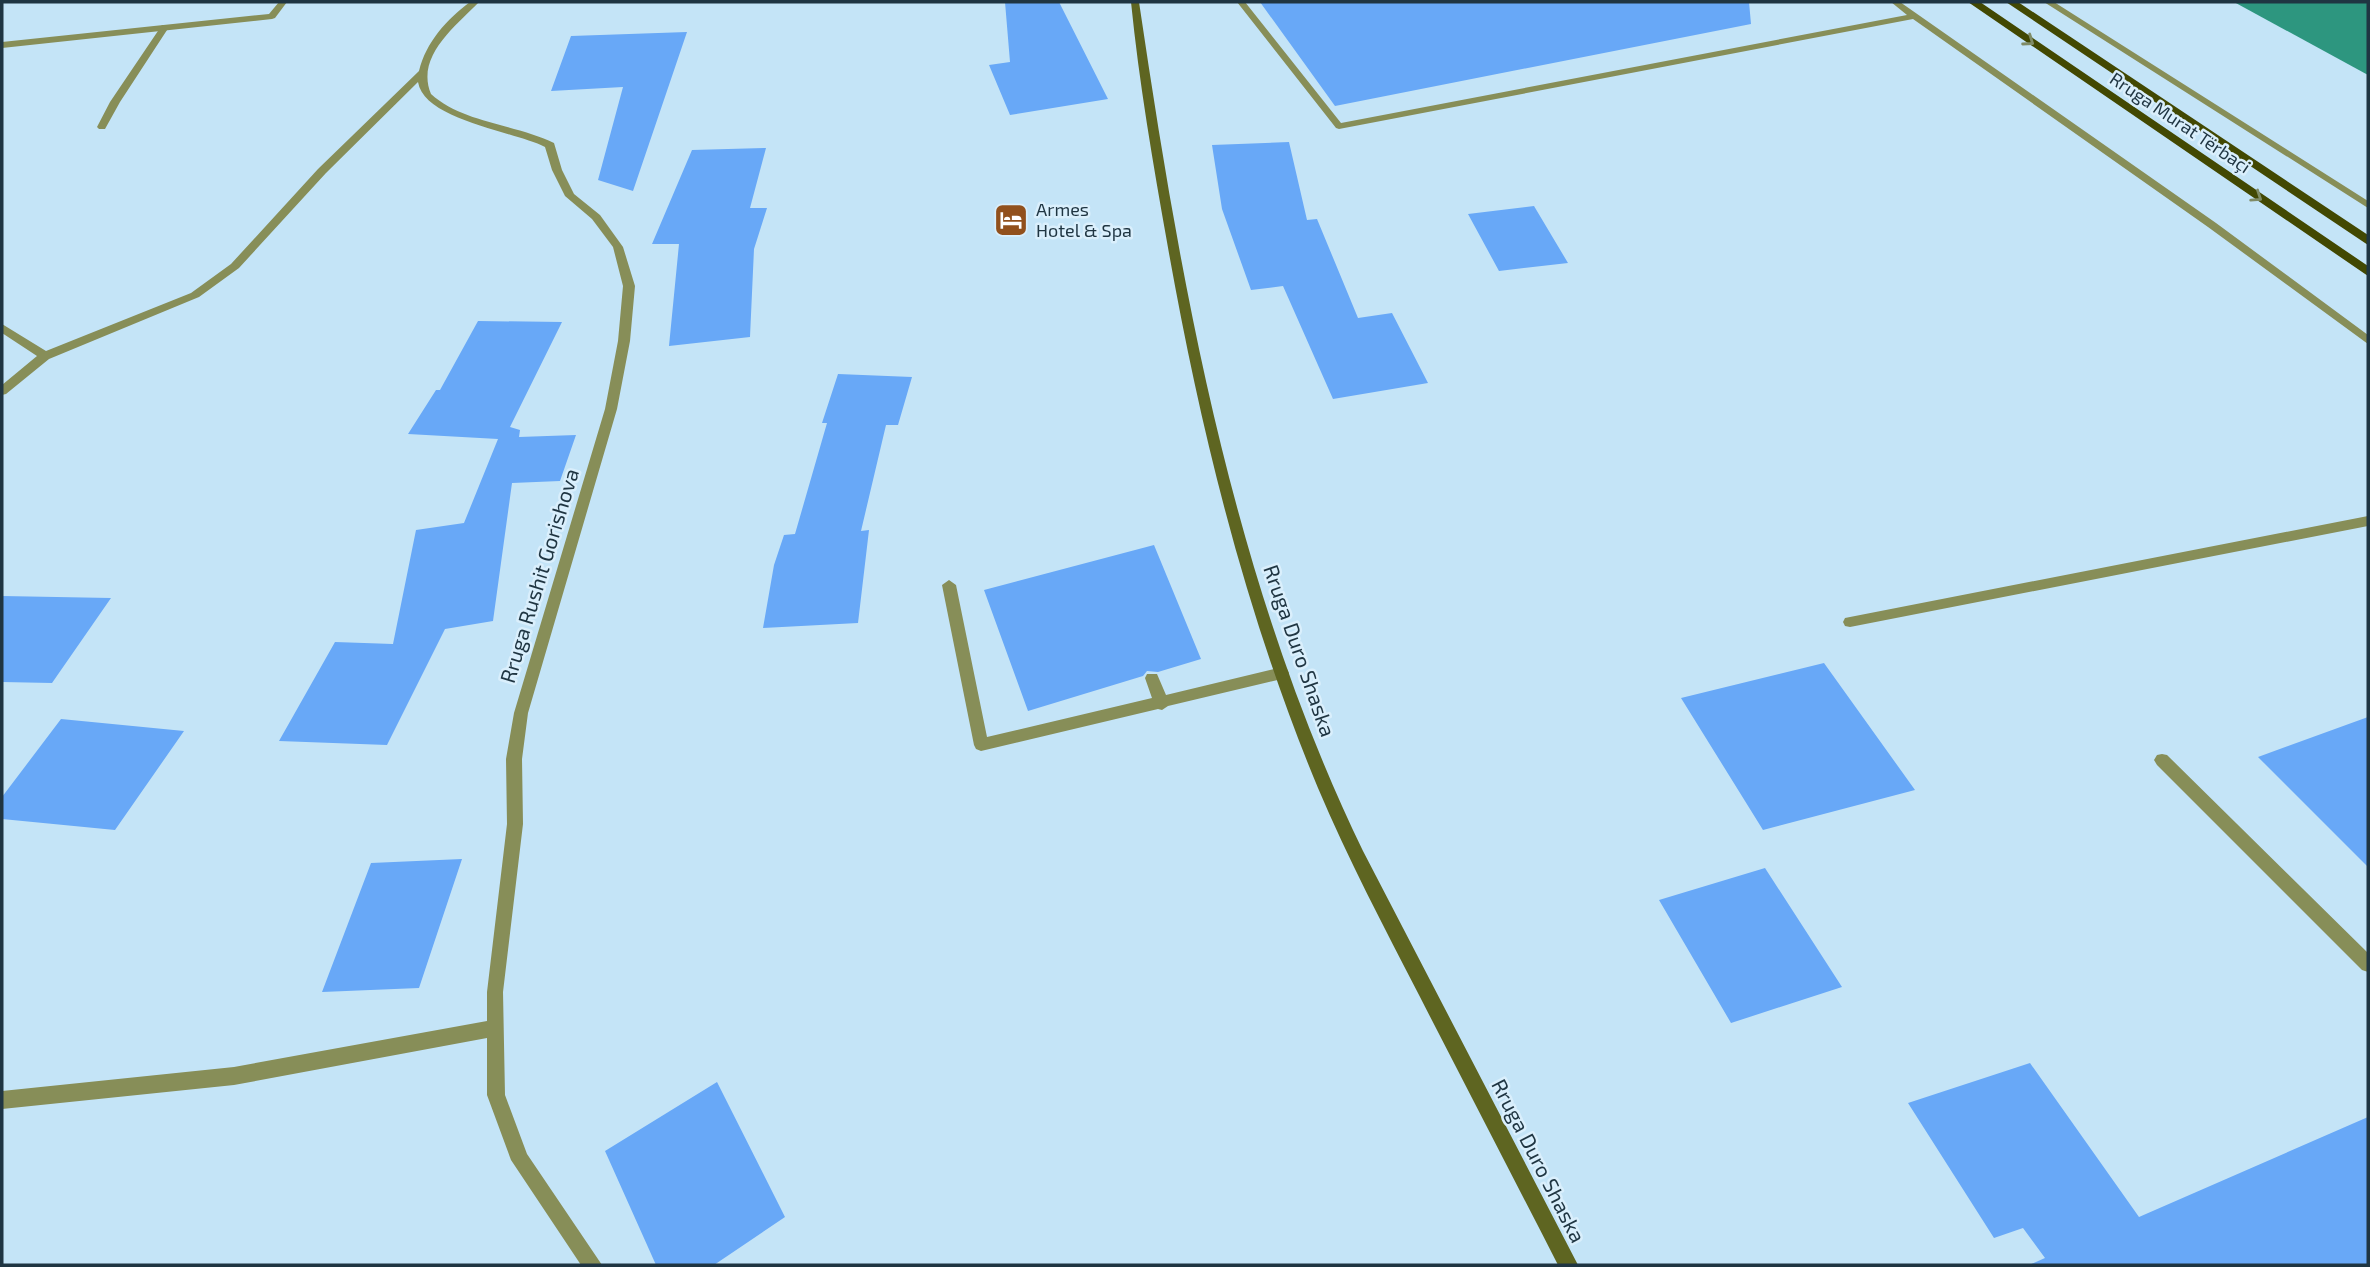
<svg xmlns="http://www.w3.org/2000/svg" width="2370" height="1267" font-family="'Exo 2',sans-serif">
  <rect width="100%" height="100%" fill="#c4e4f7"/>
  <path fill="#2d967f" d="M2234,2H2368V75Z"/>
  <path fill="#68a8f7" d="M1005,2H1059L1108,99L1010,115L989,65L1010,62Z
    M1260,2H1749L1751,24L1335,106Z
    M687,32L633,191L598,180L623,87L551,91L571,36Z
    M1289,142L1307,220L1317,219L1358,318L1392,313L1428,383L1333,399L1283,286L1251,290L1222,209L1212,145Z
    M766,148L750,208H767L754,249L750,337L669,346L679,244H652L692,150Z
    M1534,206L1568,263L1499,271L1468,214Z
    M478,321L562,322L510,427L520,430L519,437L576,435L560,481L512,483L493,621L445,629L387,745L279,741L335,642L393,644L416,530L464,523L498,439L408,434L436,390H440Z
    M838,374L912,377L898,425H886L861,531L869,530L858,623L763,628L774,565L784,535L795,534L827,423H822Z
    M1154,545L1201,659L1158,672L1147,671L1143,676L1028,711L984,590Z
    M2,596L111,598L52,683L2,682Z
    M1824,663L1915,790L1763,830L1681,698Z
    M2368,717V867L2258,757Z
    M61,719L184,731L115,830L2,819V797Z
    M462,859L419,988L322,992L371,863Z
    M1765,868L1842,987L1731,1023L1659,900Z
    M2030,1063L2139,1217L2368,1117V1265H2029L2045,1258L2023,1228L1994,1238L1908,1103Z
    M717,1082L785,1217L714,1265H656L605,1151Z"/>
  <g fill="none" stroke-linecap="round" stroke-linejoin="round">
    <path fill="#878e58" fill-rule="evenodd" d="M1237,2H1245L1341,123L1907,15L1891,2H1900L2216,223L2368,335V344L2208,227L1913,19L1339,129L1336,128Z
      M162,25L169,27L120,102L105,129H99L97,127L110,102Z
      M2368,516V526L1850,627L1845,626L1843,622L1845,618L1850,617Z
      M949,580L956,585L987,737L1152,698L1145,678L1147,674H1157L1166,695L1282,667L1287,669L1289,673L1287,677L1282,679L1168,706L1162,710L1158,709L981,751L976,749L974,745L942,585Z"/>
    <path fill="#878e58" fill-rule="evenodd" d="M279,2H287L275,18L272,19L2,48V42L269,14Z
      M470,2H479C457,25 415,56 431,94C463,123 515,124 554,143L562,170L574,194L600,215L623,247L635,286L630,341L617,409L528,713L522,759L523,824L503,992L505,1095L527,1154L602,1265H581L511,1160L487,1095V1038L234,1085L2,1109V1091L234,1067L487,1021V992L507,824L506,759L514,713L605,409L618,341L623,286L613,247L592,219L565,196L552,170L545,147C513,131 424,120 418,82L326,173L239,268L199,297L49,359L6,394L2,395V385L37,356L2,333V324L46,351L191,293L231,264L318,169L419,71C426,42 447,19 470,2Z
      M2044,2H2054L2368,201V208Z
      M2162,754L2167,755L2368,953V972L2362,970L2157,765L2154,760L2157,755Z"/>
    <path fill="#5e6521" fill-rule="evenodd" d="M1131,2H1139C1182,293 1234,585 1363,851L1578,1265H1558C1512,1175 1465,1085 1419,995C1384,927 1348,859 1318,788C1245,613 1200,429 1167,242C1153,163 1139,82 1131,2Z"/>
    <path fill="#424802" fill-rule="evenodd" d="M1968,2H1980L2368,266V276Z
      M2006,2H2018L2368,235V245Z"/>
  </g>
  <defs><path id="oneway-chevron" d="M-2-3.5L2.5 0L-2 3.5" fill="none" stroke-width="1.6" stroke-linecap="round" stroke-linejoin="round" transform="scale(1.75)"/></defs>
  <g stroke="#7f8b66">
    <use href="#oneway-chevron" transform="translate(2029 41) rotate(35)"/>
    <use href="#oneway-chevron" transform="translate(2257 197) rotate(34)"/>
  </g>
  <defs>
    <g id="hotel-square" transform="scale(1.75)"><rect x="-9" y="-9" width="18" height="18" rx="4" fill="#91501c" stroke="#daeffc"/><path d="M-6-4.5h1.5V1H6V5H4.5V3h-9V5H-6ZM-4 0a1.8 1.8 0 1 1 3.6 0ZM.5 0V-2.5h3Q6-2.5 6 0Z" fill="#fff"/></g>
  </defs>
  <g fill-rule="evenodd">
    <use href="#hotel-square" x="1011" y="220"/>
  </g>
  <g text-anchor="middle" stroke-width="5" stroke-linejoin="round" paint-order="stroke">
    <g font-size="18" fill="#1f3542" stroke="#daeffc">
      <text transform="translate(2180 123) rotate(34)" y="6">Rruga Murat Tërbaçi</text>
    </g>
    <g font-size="18" fill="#1f3542" stroke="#daeffc" text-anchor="start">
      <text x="1036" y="216">Armes<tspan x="1036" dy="21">Hotel &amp; Spa</tspan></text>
    </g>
    <g font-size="21" fill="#1f3542" stroke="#daeffc">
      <text transform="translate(540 576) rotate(-73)" y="7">Rruga Rushit Gorishova</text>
      <text transform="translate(1299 651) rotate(71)" y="7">Rruga Duro Shaska</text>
      <text transform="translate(1538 1161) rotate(63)" y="7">Rruga Duro Shaska</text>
    </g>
  </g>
  <rect width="2370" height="1267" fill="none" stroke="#1f3542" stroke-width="7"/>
</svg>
